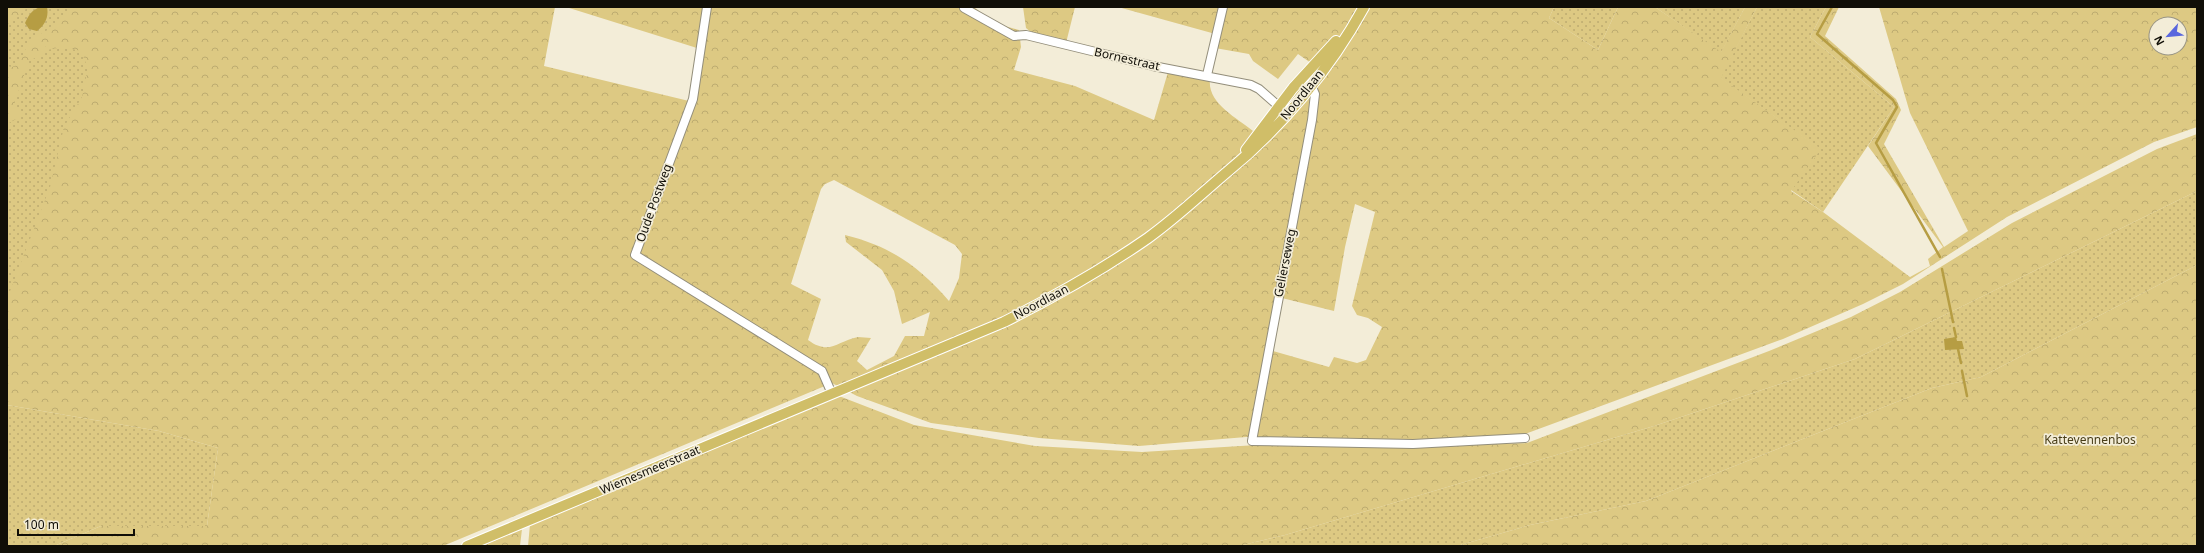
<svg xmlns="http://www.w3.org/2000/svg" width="2204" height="553" font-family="'Noto Sans',sans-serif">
  <defs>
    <pattern id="grass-dots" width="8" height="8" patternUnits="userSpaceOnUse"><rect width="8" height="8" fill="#ddc983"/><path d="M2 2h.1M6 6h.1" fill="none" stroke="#bdab70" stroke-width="1.8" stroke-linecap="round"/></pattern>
    <pattern id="forest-crowns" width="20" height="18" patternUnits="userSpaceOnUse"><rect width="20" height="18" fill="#ddc983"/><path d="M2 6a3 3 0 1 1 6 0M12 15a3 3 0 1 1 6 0" fill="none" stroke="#bdab70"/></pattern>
  </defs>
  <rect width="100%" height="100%" fill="#f3edd8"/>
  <path fill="url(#grass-dots)" d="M7,7H138L7,350Z
    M1554,7H1618L1598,50L1549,18Z
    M1655,7H1745L1721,53Z
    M1757,7H1826L1810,37L1894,107L1823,212L1791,190L1820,149L1720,78Z
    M2197,191V265L1981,377L1932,388L1646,501L1530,525L1457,546H1239L1285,535L1654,426L1855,359Z
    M7,405L159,431L218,448L207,526H101L54,546H7Z"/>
  <path fill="url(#forest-crowns)" fill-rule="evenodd" d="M11,7H28L7,27V13Z
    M72,7H555L544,66L689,101L697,48L566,7H974L994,23L1019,30L1021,47L1014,70L1075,86L1154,120L1168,72L1210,79C1207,103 1236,117 1253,131L1311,63L1298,54L1278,79L1253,61L1249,54L1215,48L1219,35L1118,7H1554L1549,18L1598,50L1618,7H1655L1721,52L1745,7H1757L1721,78L1821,149L1791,191L1823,212L1910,277L1930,266L1928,259L1943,247L1868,146L1894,107L1810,37L1826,7H1839L1825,36L1896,99L1901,110L1884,144L1944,247L1968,231L1910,113L1879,7H2197V127L2154,142L2007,217L1903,284L1863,304L1783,339L1525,434L1411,441L1246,437L1139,446L1039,438L931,423L857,396L832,383L443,546H54L101,526H207L218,448L159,431L7,405V299L50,187L64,127L82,97L88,68L81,51L63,47L47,50L43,42L46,51L45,53L29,61L14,104L19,112L20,117L7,124V66L12,67L19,64L30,39L46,31ZM2156,24H2180V48H2156ZM834,180L955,245L962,254L959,278L949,301C919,266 890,246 845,235L846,242L882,270L894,291L902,324L930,312L924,336H905L894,356L867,370L857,361L871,338C867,338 862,337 858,337C837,341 830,356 808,340L821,299L791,284L821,189L825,184ZM1355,204L1375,212L1352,306L1357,315L1368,318L1382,327L1366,360L1357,363L1334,357L1329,367L1273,351L1282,298L1334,311L1345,247Z
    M1023,7H1075L1066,43L1038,38L1026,28Z
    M2197,134V191L1855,359L1654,426L1285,535L1239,546H528L530,524L839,396L914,425L1035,446L1142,452L1257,445L1413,447L1527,443L1769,351L1851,317L1900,292L2012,223L2157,149Z
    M2197,265V546H1457L1530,525L1646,501L1932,388L1981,377Z
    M522,529L520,546H482L517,531Z"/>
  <path fill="#b69d43" d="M47,7C49,17 45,25 37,31L29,29L25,23C30,12 35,6 47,7Z
    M1956,337L1957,341H1962L1964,349L1945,350L1944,339Z"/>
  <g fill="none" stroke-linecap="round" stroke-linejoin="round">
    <path stroke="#b69d43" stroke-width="2.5" d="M1832,7L1817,34L1893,100L1897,107L1876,143L1940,257
      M1942,269L1953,322
      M1954,328L1956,337
      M1958,349L1961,363
      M1962,371L1967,396"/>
    <g stroke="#938e7b" stroke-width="10">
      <path id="minor" d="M707,7L693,99L635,255L822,371L832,394
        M964,8L1014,36L1026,35L1153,66L1251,85L1259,89L1284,111
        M1207,75L1223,7
        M1311,85L1315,94L1312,120L1252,441L1413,444L1525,438"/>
    </g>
    <g stroke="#fff" stroke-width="12">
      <path id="major" d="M1246,150L1293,88L1336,41
        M467,546L1004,322C1054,297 1102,270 1148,238C1176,218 1201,194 1227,172C1282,127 1330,69 1364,7"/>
    </g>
    <use href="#minor" stroke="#fff" stroke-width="8"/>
    <use href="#major" stroke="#d0be68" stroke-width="10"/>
  </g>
  <g text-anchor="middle" stroke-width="3.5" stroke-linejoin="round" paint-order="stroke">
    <g font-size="12" fill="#100e07" stroke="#f3edd8">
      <text transform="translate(1127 59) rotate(13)" y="4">Bornestraat</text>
      <text transform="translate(1302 95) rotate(-51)" y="4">Noordlaan</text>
      <text transform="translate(654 203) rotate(-70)" y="4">Oude Postweg</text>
      <text transform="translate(1285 263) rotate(-79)" y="4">Gelierseweg</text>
      <text transform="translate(1041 302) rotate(-28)" y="4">Noordlaan</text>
      <text transform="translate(650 470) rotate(-23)" y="4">Wiemesmeerstraat</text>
    </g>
    <g font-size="12" fill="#483d17" stroke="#f3edd8">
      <text x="2090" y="444">Kattevennenbos</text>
    </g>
  </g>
  <rect width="2204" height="553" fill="none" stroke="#100e07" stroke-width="16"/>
  <g transform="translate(2168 36) rotate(243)"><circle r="19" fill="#f3edd8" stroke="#989484"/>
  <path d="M0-3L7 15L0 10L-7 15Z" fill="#5967de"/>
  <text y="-6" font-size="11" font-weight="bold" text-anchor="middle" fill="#100e07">N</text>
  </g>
  <path d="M18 529v6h116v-6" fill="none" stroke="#100e07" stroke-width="2"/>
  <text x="24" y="529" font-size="12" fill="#100e07" stroke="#f3edd8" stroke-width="3" paint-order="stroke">100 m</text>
</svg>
